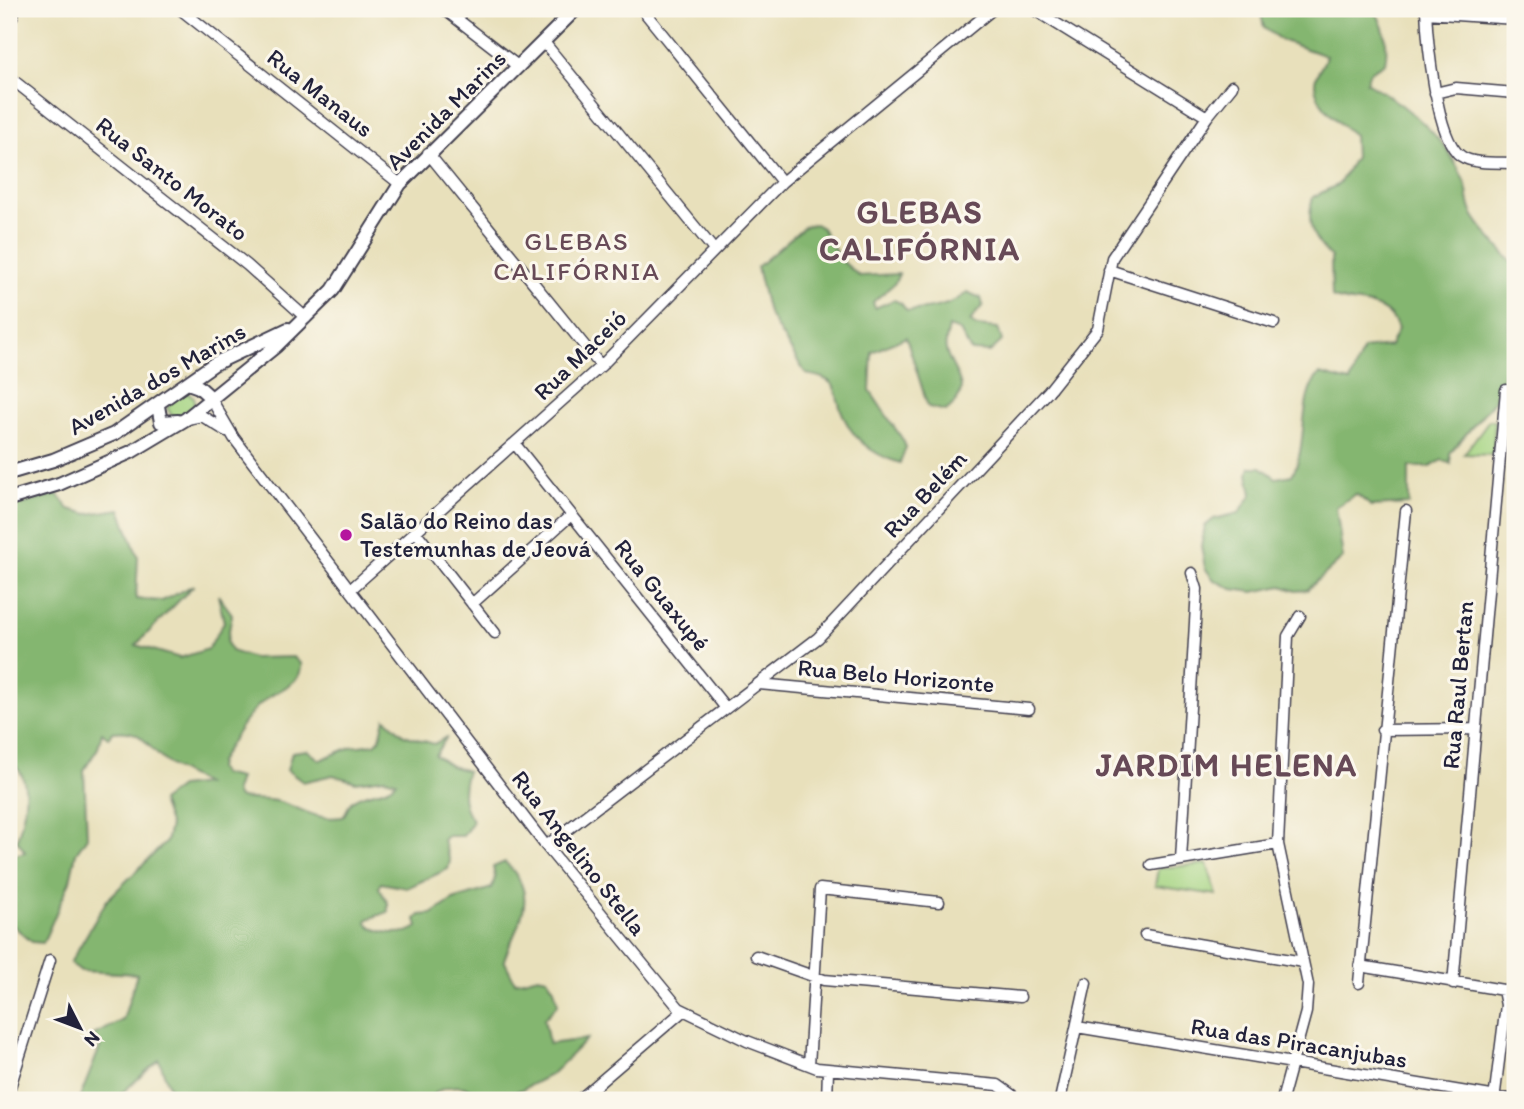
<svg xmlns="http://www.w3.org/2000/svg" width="1524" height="1109" font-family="Itim,sans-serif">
  <rect width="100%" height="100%" fill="#fbf7ec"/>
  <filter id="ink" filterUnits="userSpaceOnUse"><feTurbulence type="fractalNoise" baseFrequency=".0143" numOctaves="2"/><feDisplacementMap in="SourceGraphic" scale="14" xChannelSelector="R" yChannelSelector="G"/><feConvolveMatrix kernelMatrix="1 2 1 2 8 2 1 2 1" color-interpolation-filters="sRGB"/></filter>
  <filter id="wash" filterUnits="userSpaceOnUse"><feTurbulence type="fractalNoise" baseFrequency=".00686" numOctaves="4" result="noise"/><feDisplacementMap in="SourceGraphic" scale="28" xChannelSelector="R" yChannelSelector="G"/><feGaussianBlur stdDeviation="1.57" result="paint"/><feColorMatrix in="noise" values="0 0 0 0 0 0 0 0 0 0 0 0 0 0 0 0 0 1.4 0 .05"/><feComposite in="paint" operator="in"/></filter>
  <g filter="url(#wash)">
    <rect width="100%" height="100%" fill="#e8e0bb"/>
    <path fill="#a5d482" stroke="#647b5e" stroke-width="2" d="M186,392L194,397V406L179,416H172L167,408L174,398Z
      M1489,420L1495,421L1493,455L1464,454Z
      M1207,864L1217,895L1155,886L1158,868Z"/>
    <path fill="#84b670" stroke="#536c56" stroke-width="2" d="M1260,9H1374C1384,25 1389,44 1385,63L1370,72L1366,82C1407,105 1447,137 1465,183C1469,193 1467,204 1473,214C1483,232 1501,249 1514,265L1515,312L1509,322L1512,352L1494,401L1450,453L1451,464L1442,460L1430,467H1409V504L1371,506L1356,494L1336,507L1343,558L1307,590L1296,591L1282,586L1253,592L1232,589L1214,580L1205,568L1201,546L1205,526L1214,519L1239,513L1252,494L1248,474L1250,467H1261L1276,478L1292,475C1309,446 1297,396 1320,374L1350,382L1363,349L1390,346L1398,329C1386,296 1356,308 1332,297L1331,257C1311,238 1306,224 1313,197L1339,184L1355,157L1354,135C1339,123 1309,100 1316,77C1319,69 1324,65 1326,56L1281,40L1264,28Z
      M815,224L822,228L840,259L859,276L899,274L895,283L873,302L875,308L894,300L901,303L907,311C928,309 952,307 967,292L981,298L983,305L970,321L976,326L998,328L1002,341L990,352L971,351L960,331L949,327C948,334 944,343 946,350C953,376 976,387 946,411L928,407L906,337L872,352L870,391L903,440L906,447L900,463C873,455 851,439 841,410C838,403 837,390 832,384C825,377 815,376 806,374L768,313L757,267L805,226Z
      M57,494L69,509L88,514L120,509L138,557L136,599L162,601L194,585L136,645L180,658L208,649L224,622L218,595L232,614L227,642L231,651L253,658L293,657L301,664C303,682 281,689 269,697C247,712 233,740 219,762L218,769L222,774L239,778L235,791L237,797C251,801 263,798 276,801C302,807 313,821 342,817C349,811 347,803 355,799C369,790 387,794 396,781L384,778L356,782L333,775L303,782L287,770L292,752L307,750L320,760L351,747L375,744L380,739L385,718L404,735L434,744L447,737L435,755L451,766L467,771C461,790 461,806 473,821L463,836H447L443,840L450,861L448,869L407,888L381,883L379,888L388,903V912L368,919L367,923C378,935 404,936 418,927L416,919L420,915L432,914L453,900L492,888L495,877L493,867L505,862C542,897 517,922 504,960L515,982L538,976L547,978L554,989L558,1004L544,1019L549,1044L587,1039L552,1074L521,1090L486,1098C467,1083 446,1081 427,1100H174L159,1060L114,1100H79L100,1047L90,1037L123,1020L137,974L81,971L70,963L107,900L166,842L170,826L161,801L180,787L205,784C193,777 177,771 166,762C143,744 145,728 112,732L109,738L102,732L98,748L84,770L87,837L76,853L70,881L43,943L32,942L9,922V857L25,852L17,840C24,816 35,776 9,761V508Z"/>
  </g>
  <g filter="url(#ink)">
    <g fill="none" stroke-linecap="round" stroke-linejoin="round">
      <g stroke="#403e4e" stroke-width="13">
        <path id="minor" d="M180,9L400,184
          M444,9L519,67
          M642,9L782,182
          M1033,9L1207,117
          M1426,9C1427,38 1436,140 1461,156C1474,165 1500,162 1515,163
          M1426,13L1515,19
          M9,25L15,9
          M543,41L714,250
          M9,77L247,265L306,318
          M1435,93L1456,88L1515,93
          M428,153L601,366
          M1109,270L1274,323
          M210,397L234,438L546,846L679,1008L747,1041L817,1068L998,1085L1012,1095L1014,1100
          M187,419L202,416L226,431
          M515,444L725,707
          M416,532L495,633
          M350,590L601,366L782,182L993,9
          M472,604L571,515
          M759,684L1029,709
          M1382,730L1475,729
          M546,846L818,638L1048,392L1098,329L1112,258L1207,117L1232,86
          M1181,860L1197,589L1192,573
          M1151,865L1278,844
          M1145,935L1303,962
          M756,956L824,980L1020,997
          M1360,966L1503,990L1506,1005L1494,1100
          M1359,983L1406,511
          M1453,984L1506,390
          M1077,1027L1515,1100
          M809,1065L820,889L939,902
          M9,1090L50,960
          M579,1100L683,1011
          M827,1100L828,1070
          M1060,1100L1086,983
          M1282,1100L1306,1012L1308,985L1278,844L1288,636L1300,616"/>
      </g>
      <g stroke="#403e4e" stroke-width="16">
        <path id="tertiary" d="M188,383L199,387L210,397
          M158,406L161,422L178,421
          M9,473L53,460L114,434L214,364L288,329
          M9,499L59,484L131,452L186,419L276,346L333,290L400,184L576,9"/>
      </g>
      <use href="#minor" stroke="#fff" stroke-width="10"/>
      <use href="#tertiary" stroke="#fff" stroke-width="12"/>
    </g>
  </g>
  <circle fill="#b5179e" stroke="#fbf7ec" stroke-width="2.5" cx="346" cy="535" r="7"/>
  <g text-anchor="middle" stroke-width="6" stroke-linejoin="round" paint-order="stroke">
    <g font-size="24" fill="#22223b" stroke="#fbf7ec">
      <text transform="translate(320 93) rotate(38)" y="8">Rua Manaus</text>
      <text transform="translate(446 110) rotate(-45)" y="8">Avenida Marins</text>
      <text transform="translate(172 179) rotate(38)" y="8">Rua Santo Morato</text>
      <text transform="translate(580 355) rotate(-44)" y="8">Rua Maceió</text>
      <text transform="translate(157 379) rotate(-30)" y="8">Avenida dos Marins</text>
      <text transform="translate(925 494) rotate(-47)" y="8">Rua Belém</text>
      <text transform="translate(662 595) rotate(51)" y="8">Rua Guaxupé</text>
      <text transform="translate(896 676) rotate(5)" y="8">Rua Belo Horizonte</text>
      <text transform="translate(1458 685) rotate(-85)" y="8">Rua Raul Bertan</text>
      <text transform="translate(579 853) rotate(52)" y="8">Rua Angelino Stella</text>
      <text transform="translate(1299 1043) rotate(9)" y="8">Rua das Piracanjubas</text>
    </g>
    <g font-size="24" fill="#22223b" stroke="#fbf7ec" text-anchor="start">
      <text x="360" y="529">Salão do Reino das<tspan x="360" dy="28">Testemunhas de Jeová</tspan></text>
    </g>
    <g font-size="26" letter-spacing="2" fill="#674a57" stroke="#fbf7ec">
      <text x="577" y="250">GLEBAS<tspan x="577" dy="30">CALIFÓRNIA</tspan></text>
    </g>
    <g font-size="32" font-weight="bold" letter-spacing="2" fill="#674a57" stroke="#fbf7ec">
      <text x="920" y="223">GLEBAS<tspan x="920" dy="37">CALIFÓRNIA</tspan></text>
      <text x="1227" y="776">JARDIM HELENA</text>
    </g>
  </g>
  <rect width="1524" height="1109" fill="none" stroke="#fbf7ec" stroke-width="35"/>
  <g transform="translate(80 1028) rotate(132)" stroke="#fbf7ec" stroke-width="5" paint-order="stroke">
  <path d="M0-5L12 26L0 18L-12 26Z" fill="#22223b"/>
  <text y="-10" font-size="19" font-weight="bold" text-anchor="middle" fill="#22223b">N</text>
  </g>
</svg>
